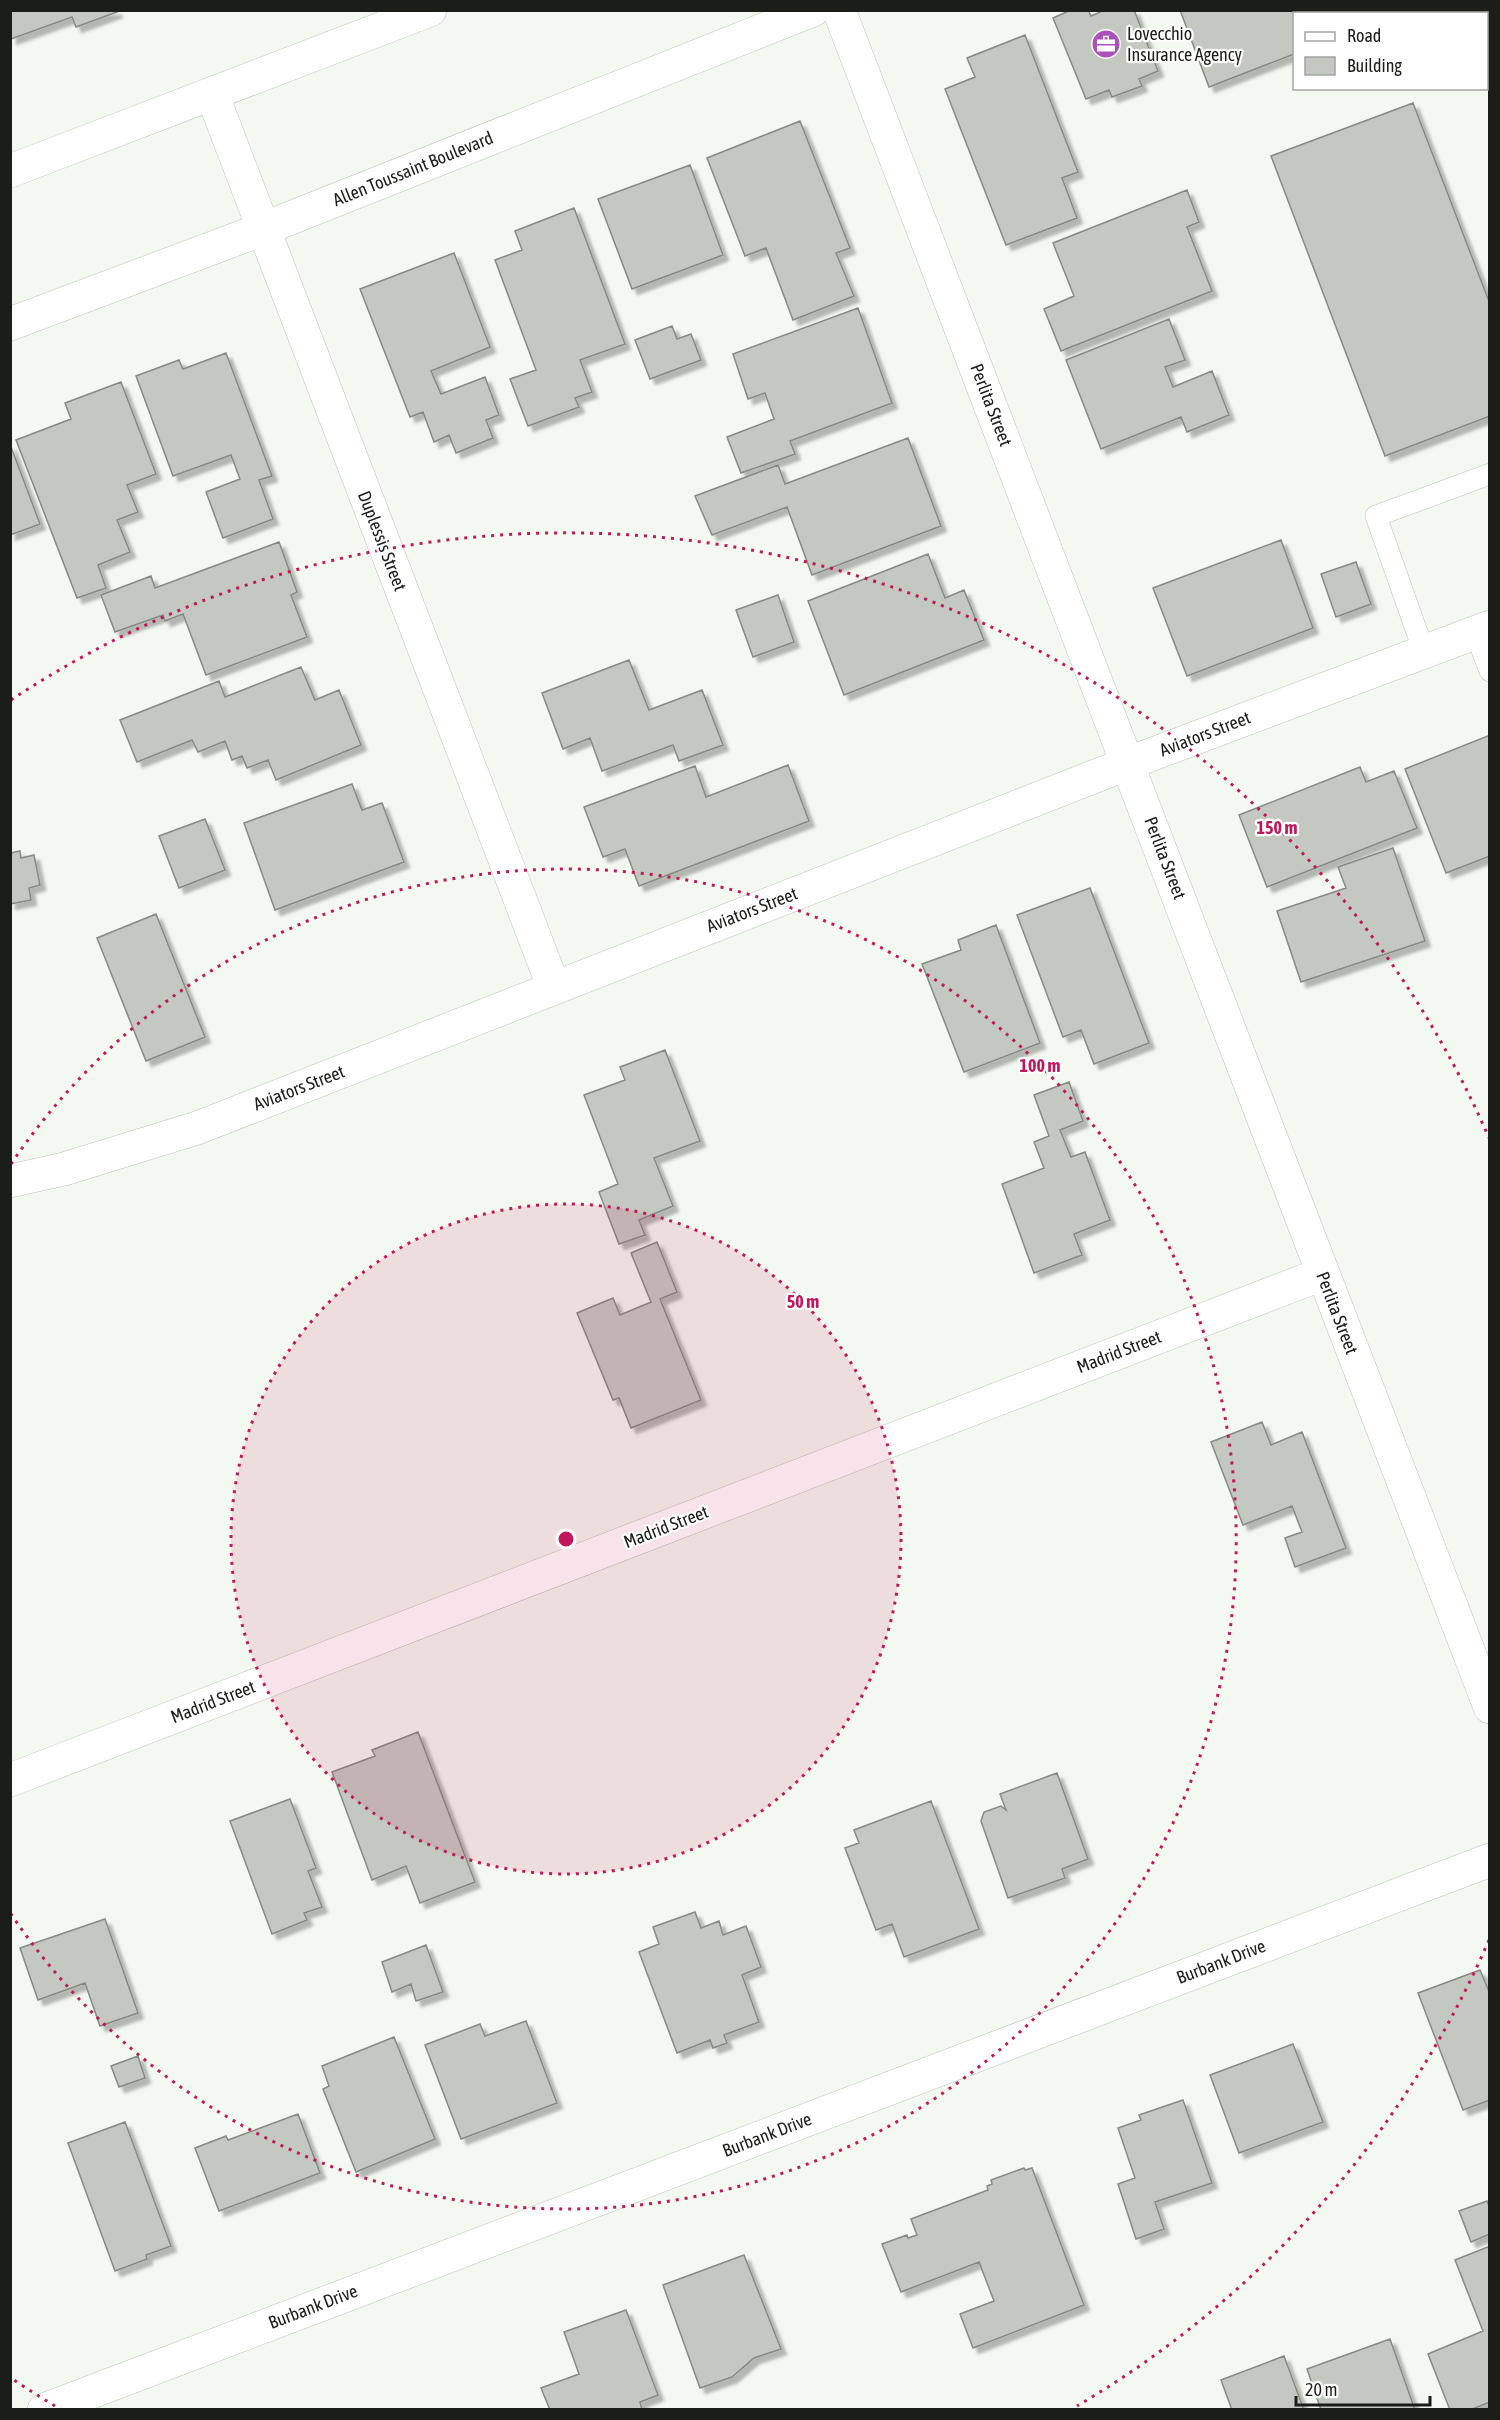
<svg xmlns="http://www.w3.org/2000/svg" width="1500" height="2420" font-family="'Asap Condensed',sans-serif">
  <defs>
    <filter id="shadow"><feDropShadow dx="5.5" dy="5.5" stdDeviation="1.5" flood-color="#0004"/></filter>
  </defs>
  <rect width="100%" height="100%" fill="#f3f9f0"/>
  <path fill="#c3c9c0" stroke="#858b82" stroke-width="1.5" filter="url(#shadow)" d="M10,10H116L117,12L76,27L72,17L11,39Z
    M1071,10H1088L1091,16L1105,10H1134L1158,71L1139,79L1142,86L1112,97L1109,90L1086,99L1053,18Z
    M1180,10H1384L1385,14H1294V54L1209,87Z
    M1025,35L1078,172L1062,178L1077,218L1006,245L945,89L975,77L967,58Z
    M1413,103L1490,304V416L1385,456L1271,156Z
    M800,121L850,248L836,253L854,296L793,320L766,248L745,256L707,158Z
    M690,165L723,255L632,289L598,199Z
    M1187,190L1199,222L1187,227L1212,291L1061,351L1044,309L1074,296L1053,243Z
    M574,208L625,344L580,360L592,392L575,398L579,407L528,426L510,379L536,370L495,260L522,250L515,231Z
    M454,253L490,347L431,371L441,394L485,377L499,415L486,420L493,438L456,453L449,435L434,442L423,412L410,417L360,289Z
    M858,308L892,403L790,441L795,454L741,473L727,437L774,419L765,393L748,399L733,354Z
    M1169,319L1185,360L1165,367L1173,387L1212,371L1229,415L1187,432L1181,417L1101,449L1066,360Z
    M672,326L677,339L691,334L701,360L650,379L635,340Z
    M226,353L272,476L259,480L273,519L223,538L206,492L240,479L231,455L173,476L136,376L179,360L183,369Z
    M121,382L156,474L127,485L138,512L117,520L130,552L98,565L106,588L77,598L16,440L71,419L65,403Z
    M908,438L941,526L812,575L787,507L712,535L695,496L778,465L785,484Z
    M10,444L40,524L10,535Z
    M1281,540L1313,628L1187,676L1153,588Z
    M279,542L297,592L291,595L307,637L206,675L183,614L165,621L163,615L115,632L101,595L151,576L155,588Z
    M928,554L945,598L964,590L984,640L844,695L808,601Z
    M1356,562L1371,604L1336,617L1321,574Z
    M778,595L794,642L753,657L736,610Z
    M629,660L649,710L702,690L723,745L679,761L673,745L602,771L590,738L563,749L542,693Z
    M301,667L315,700L339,690L361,745L276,780L268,760L247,768L242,756L232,760L225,741L198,752L192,740L137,762L120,720L219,681L225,697Z
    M1490,735V856L1446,873L1405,769Z
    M788,765L809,821L639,886L625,849L603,857L584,807L695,766L706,797Z
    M1360,767L1366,782L1394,771L1417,828L1267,887L1239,815Z
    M352,784L362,810L382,803L404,862L275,910L244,823Z
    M205,819L225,870L179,888L159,836Z
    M1393,848L1425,941L1301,982L1277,911L1346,888L1338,867Z
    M20,851L21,858L34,855L40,885L29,888L31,900L10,904V853Z
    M1090,888L1149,1043L1094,1064L1081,1030L1063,1037L1017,915Z
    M156,914L205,1037L146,1061L97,938Z
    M996,925L1040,1043L964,1072L922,964L961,950L958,940Z
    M665,1050L700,1141L654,1158L673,1206L639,1220L645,1235L619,1244L599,1192L618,1184L584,1095L625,1080L620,1067Z
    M1069,1082L1083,1121L1060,1130L1071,1157L1085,1152L1110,1220L1074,1234L1082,1255L1034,1273L1002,1184L1044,1168L1034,1142L1049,1136L1034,1095Z
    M657,1242L677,1292L660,1299L701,1400L631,1428L619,1398L613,1400L577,1313L613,1298L620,1315L651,1302L631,1253Z
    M1262,1422L1271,1445L1302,1432L1346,1548L1295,1567L1285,1538L1302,1532L1292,1506L1243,1525L1211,1442Z
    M418,1732L475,1882L420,1903L406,1866L372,1880L332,1772L375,1756L372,1750Z
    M1057,1773L1088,1859L1062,1869L1065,1878L1008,1898L981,1821L984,1812L1001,1806L1006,1810L1000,1794Z
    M290,1799L316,1868L308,1871L322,1907L304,1913L307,1920L272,1934L230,1821Z
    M931,1801L979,1929L904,1957L892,1924L876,1930L845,1848L859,1843L854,1830Z
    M695,1912L701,1928L719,1921L723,1935L746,1926L761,1967L742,1975L759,2022L724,2035L727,2043L713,2048L710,2040L677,2053L639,1952L659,1944L653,1927Z
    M105,1919L138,2013L100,2026L85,1983L38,2000L20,1948Z
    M426,1945L443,1992L416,2001L411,1984L392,1992L382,1962Z
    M1480,1970L1490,1994V2100L1463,2110L1418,1993Z
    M526,2021L557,2103L461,2139L425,2045L480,2024L485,2036Z
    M394,2037L435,2139L356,2172L323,2089L329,2086L322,2066Z
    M1293,2044L1323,2122L1239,2153L1210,2075Z
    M138,2056L145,2078L119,2087L111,2066Z
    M1183,2100L1212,2183L1155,2202L1164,2229L1136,2239L1118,2184L1135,2178L1118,2128L1141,2120L1139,2115Z
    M298,2114L320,2173L219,2211L195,2148L226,2136L228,2140Z
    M125,2122L171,2246L146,2255L147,2259L115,2271L68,2143Z
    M1024,2168L1025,2170L1032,2168L1084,2305L973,2348L960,2314L994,2301L979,2262L901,2292L882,2244L907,2235L908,2238L917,2235L911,2219L988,2190L987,2186L992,2184L991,2180Z
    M1487,2201L1490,2208V2234L1471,2242L1459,2211Z
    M1490,2246V2402L1470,2410H1450L1428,2354L1483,2331L1455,2260Z
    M744,2255L781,2349L754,2358L732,2377L700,2388L663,2285Z
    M626,2310L658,2395L640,2402L642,2410H550L541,2388L579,2374L564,2332Z
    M1390,2339L1415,2410H1321L1307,2369Z
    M1284,2356L1304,2410H1232L1221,2380Z"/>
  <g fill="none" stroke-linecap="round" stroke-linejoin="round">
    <g stroke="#bbc1b8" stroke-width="22">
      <path id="service" d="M1475,632L1490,671
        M1424,652L1376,516L1490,474"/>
    </g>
    <g stroke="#bbc1b8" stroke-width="34">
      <path id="minor" d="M839,10C1057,576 1270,1142 1490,1707
        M1486,18L1490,26
        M212,94L554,988
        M10,1181L64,1169L197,1128L1129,763L1490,627
        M10,1780L1322,1274
        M44,2410L1490,1860"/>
    </g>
    <g stroke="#bbc1b8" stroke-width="34">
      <path id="secondary" d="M10,171L430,10
        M10,324L263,229L813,10"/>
    </g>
    <use href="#service" stroke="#fff" stroke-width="21"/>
    <use href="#minor" stroke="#fff" stroke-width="33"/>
    <use href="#secondary" stroke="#fff" stroke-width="33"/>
  </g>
  <circle cx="566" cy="1539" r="335" fill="#c2185b" fill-opacity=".12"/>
  <g fill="none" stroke="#c2185b" stroke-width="3" stroke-dasharray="3 6">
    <circle cx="566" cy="1539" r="335"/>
    <path d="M11 1164A670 670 0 1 1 11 1914"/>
    <path d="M1489 1940A1006 1006 0 0 1 1077 2406M55 2406A1006 1006 0 0 1 11 2378M11 700A1006 1006 0 0 1 1489 1138"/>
  </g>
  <defs>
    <g id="office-disc" transform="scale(1.5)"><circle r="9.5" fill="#ac50bb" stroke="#fff"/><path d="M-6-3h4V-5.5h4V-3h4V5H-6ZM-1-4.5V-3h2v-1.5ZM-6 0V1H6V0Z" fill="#fff"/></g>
  </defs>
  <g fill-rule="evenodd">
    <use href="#office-disc" x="1106" y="44"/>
  </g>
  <g text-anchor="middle" stroke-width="4.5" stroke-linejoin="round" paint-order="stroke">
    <g font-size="18" fill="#1b1d19" stroke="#fff" text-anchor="start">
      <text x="1127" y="40">Lovecchio<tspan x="1127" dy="21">Insurance Agency</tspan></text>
    </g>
    <g font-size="18" fill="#1b1d19" stroke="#fff">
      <text transform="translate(413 169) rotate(-22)" y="6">Allen Toussaint Boulevard</text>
      <text transform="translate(991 405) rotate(69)" y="6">Perlita Street</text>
      <text transform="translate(382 541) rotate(69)" y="6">Duplessis Street</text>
      <text transform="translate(1205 734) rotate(-21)" y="6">Aviators Street</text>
      <text transform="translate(1165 858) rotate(69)" y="6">Perlita Street</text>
      <text transform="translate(752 910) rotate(-21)" y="6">Aviators Street</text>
      <text transform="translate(299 1088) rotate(-21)" y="6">Aviators Street</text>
      <text transform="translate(1337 1313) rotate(69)" y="6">Perlita Street</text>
      <text transform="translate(1119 1352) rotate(-21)" y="6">Madrid Street</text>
      <text transform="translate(666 1527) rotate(-21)" y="6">Madrid Street</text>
      <text transform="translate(213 1702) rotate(-21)" y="6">Madrid Street</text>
      <text transform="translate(1221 1962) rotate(-21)" y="6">Burbank Drive</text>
      <text transform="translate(767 2135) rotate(-21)" y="6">Burbank Drive</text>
      <text transform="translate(313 2307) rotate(-21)" y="6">Burbank Drive</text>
    </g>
  </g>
  <circle cx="566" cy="1539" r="9" fill="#c2185b" stroke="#fff" stroke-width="3"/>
  <g font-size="18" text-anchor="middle" font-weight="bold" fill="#c2185b" stroke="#fff" stroke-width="4.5" stroke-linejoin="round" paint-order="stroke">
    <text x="1277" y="834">150 m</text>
    <text x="1040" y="1072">100 m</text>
    <text x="803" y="1308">50 m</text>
  </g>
  <rect width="1500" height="2420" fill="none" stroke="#1b1d19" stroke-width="24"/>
  <rect x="1293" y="12" width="195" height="78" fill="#ffffff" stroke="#a4a5a3" stroke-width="1.5"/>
  <rect x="1305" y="32" width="30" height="9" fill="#ffffff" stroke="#a4a5a3" stroke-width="1.5"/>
  <text x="1347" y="42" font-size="18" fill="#1b1d19">Road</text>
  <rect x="1305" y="57" width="30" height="18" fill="#c3c9c0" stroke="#a4a5a3" stroke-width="1.5"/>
  <text x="1347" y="72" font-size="18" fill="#1b1d19">Building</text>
  <path d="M1296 2396v9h134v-9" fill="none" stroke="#1b1d19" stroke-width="3"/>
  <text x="1305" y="2396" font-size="18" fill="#1b1d19" stroke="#ffffff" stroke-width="4.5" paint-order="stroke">20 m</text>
</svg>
